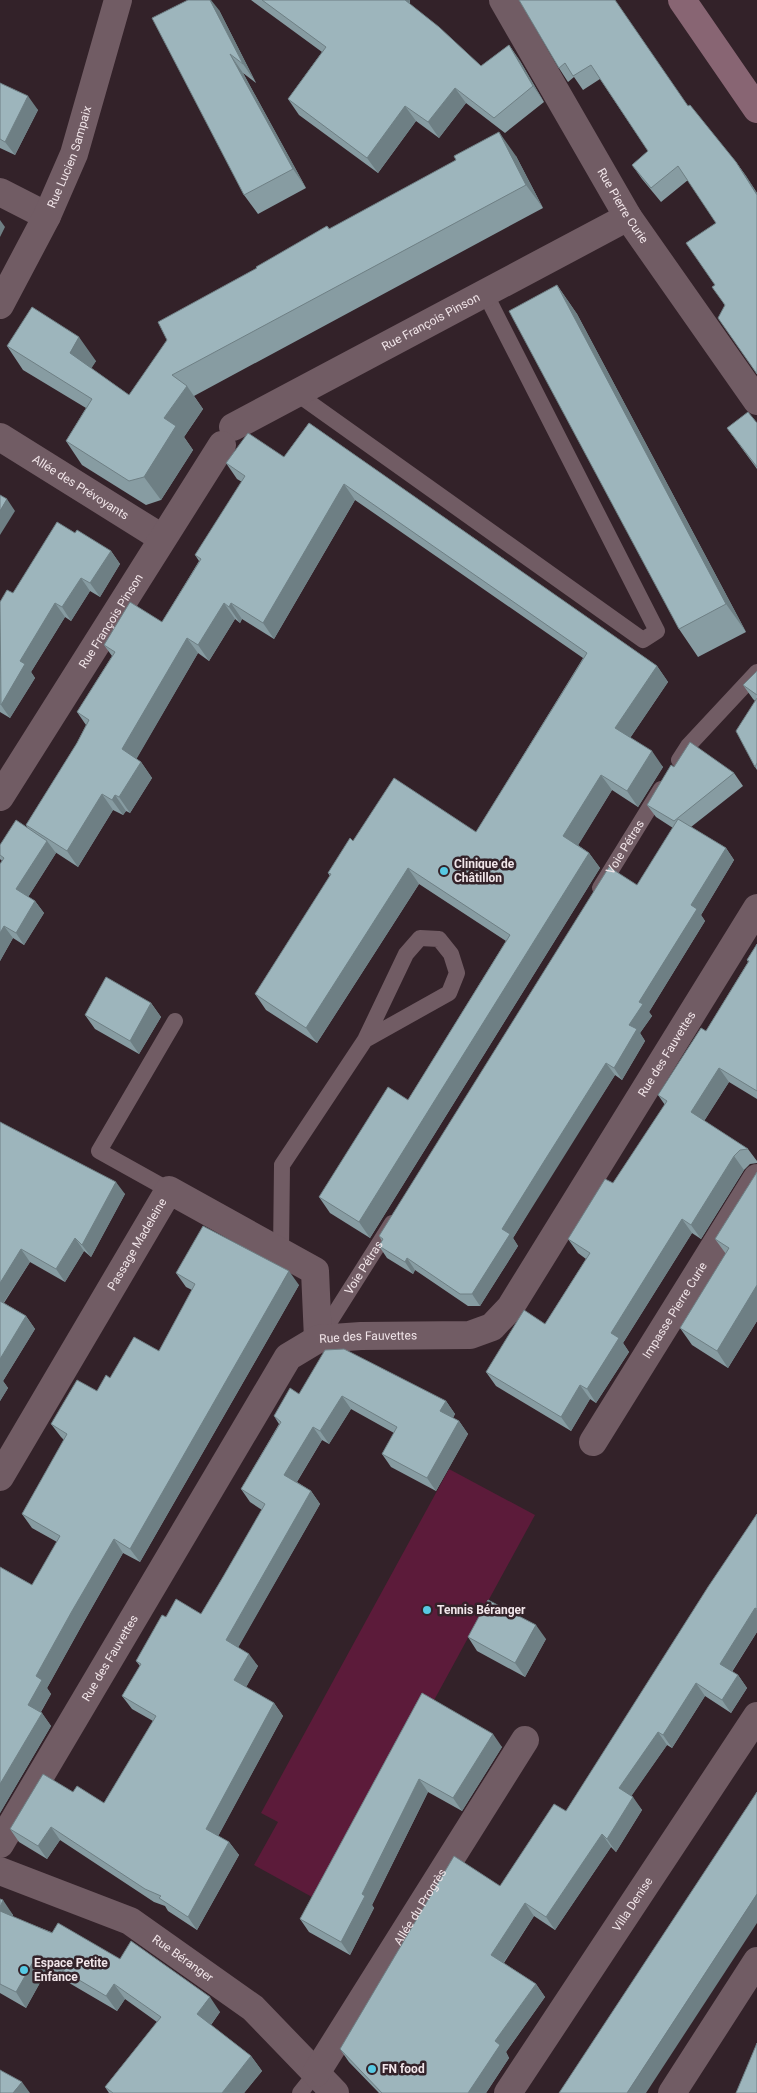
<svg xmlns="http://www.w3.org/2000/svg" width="757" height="2093" font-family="Roboto,sans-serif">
  <rect width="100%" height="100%" fill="#332229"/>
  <path fill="#5c1b3a" d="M449,1469L535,1515L402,1759L312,1897L254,1865L278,1822L261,1813Z"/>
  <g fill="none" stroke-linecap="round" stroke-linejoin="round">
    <g stroke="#715c64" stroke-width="16">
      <path d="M296,393L643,640L657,631L485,293"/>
      <path d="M679,760L688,746L757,672"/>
      <path id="s1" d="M600,888L661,789"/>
      <path d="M169,1190L99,1151L175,1021"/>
      <path d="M281,1252L282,1165L365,1040L449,993L457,973L451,954L439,939L420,938L406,954L365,1040"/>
      <path id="s2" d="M320,1337L392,1223"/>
      <path d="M300,2093L316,2073"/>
    </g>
    <g stroke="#715c64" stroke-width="28">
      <path id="s3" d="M503,0L628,217L757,401"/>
      <path d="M0,192L47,216"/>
      <path id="s4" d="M0,305L47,216L74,154L118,0"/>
      <path id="s5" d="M233,427L628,217"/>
      <path id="s6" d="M0,437L162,538"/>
      <path id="s7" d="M0,797L222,445"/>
      <path id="s8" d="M593,1442L757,1178"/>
      <path id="s9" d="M0,1477L169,1190L315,1271L318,1339"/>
      <path id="s10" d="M0,1844L288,1357L318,1339L361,1336L470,1335L492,1327L510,1308L757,908"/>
      <path id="s11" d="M0,1871L130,1921L253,2008L335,2093"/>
      <path id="s12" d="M316,2073L525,1740"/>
      <path id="s13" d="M508,2093L757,1716"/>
      <path d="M672,2093L757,1961"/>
    </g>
    <path stroke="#886573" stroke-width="28" d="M682,0L757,109"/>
  </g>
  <path fill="#879ca2" d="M251,0H410V4L481,66L509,45L520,61L544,102L505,133L466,103L439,138L416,121L378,173L299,115L288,99L322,52Z
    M519,0L688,106L736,162L746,176L757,193V374L715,285L716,223L688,180L661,202L642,179L632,165L648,151L600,79L583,90L574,77L568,82L559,68Z
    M219,10L256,83L243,73L306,188L258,214L244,195Z
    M0,83L38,110L15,155L0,148Z
    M516,156L543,208L194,396L203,409L184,437L193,450L161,500L146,505L82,465L66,441L86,408L23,370L7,346L96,361L91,368L129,395L257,268L327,226L330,229Z
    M557,285L577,314L746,632L698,657L679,629Z
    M309,423L657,666L668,682L630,738L663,767L638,807L612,790L578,845L589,853L600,868L370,1238L330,1213L319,1197L408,1100L506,941L419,884L317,1043L266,1010L255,994L330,876L328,873L353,841L476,832L583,658L355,500L274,639L242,619L240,623L235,619L209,661L198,653L136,759L141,762L152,778L130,813L126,811L123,815L113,810L78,867L55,852L56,853L28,897L35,901L44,913L24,945L13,938L0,961V864L2,861L0,859V845L28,829L26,825L77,743L86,725L77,712L112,656L104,645L162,622L199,561L195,555L242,482L237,479L226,463L284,457Z
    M757,423V469L727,428Z
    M75,533L111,551L120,564L100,597L90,591L71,621L65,617L31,672L35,678L10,718L0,712V602L13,593Z
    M757,671V770L755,767V701L753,699L743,685Z
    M674,767L734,773L743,786L691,827L726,848L734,860L701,915L705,921L649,1012L652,1016L640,1033L645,1041L622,1080L615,1075L551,1175L513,1238L518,1246L480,1306H468L415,1270L413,1274L387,1258L379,1246L382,1241L379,1236L637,885L673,828L656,817L647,805Z
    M757,944V1099L729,1082L704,1121L748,1149L757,1161V1163L750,1164L744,1170L701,1239L692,1233L623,1343L629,1352L596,1403L590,1399L571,1431L496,1386L486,1372L545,1324L586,1259L578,1253L568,1239L613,1183L665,1105L658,1095L706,1031L748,962L747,960Z
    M151,1003L161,1017L139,1054L95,1029L85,1015Z
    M0,1122L125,1194L91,1257L84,1251L65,1282L30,1262L4,1303L26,1316L35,1329L3,1381L8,1388L0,1401Z
    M757,1172V1321L728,1368L692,1345L680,1328L726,1254L715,1239Z
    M176,1273L299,1285L140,1562L123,1553L82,1625L47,1688L51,1694L41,1712L51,1726L0,1813V1567L32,1585L57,1542L32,1528L22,1514L64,1440L61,1437L51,1424L97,1391L110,1378L159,1351L192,1290L186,1287Z
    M299,1394L446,1401L455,1414L453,1418L459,1421L468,1434L436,1491L391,1467L382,1454L394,1433L351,1409L329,1444L322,1440L297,1482L311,1491L320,1504L238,1647L258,1666L246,1687L274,1703L283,1716L218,1836L229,1842L239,1855L197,1930L168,1911L165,1906L154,1902L60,1840L47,1859L19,1842L10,1829L73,1792L104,1803L153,1721L132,1709L122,1696L140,1666L136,1661L166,1617L201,1614L223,1577L262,1510L250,1502L241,1489L279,1424L274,1416Z
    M757,1514V1632L732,1672L738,1675L747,1688L731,1713L705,1696L672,1748L667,1745L631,1796L642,1810L616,1852L611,1847L555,1930L534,1916L504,1963L536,1984L545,1997L506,2052L509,2058L486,2093H379L349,2062L340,2049L500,1886L566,1811Z
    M468,1637L546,1639L525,1677L477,1651Z
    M422,1693L502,1747L462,1811L428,1792L372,1905L374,1908L350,1955L309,1932L300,1919Z
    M0,1899L13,1915V1917L120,1959L220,2012L211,2025L251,2056L262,2071L244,2093H109L105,2087L157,2022L125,1999L117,2011L47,1970L26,2008L0,1993Z"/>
  <path fill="#6e7f84" d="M210,0H211L219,10L256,83L243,64Z
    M402,0H410L408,10Z
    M509,45L520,61L544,102L533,86Z
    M230,54L243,73L306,188L293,169Z
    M455,88L466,103L439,138L428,122Z
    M28,96L38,110L15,155L5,142Z
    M405,106L416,121L378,173L367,158Z
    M499,132L516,156L543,208L526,185Z
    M736,162L746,176L757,193V195Z
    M0,220L5,227L0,237Z
    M557,285L577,314L746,632L726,604Z
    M79,337L96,361L86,377L70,353Z
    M187,386L203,409L184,437L193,450L161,500L144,477L164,418Z
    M344,484L355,500L274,639L263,623Z
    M7,499L15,511L0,535V511Z
    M111,551L120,564L100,597L90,583Z
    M81,578L90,591L71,621L62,607Z
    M55,603L65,617L31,672L35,678L10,718L1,705L20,661Z
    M224,603L235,619L209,661L198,645Z
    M231,603L242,619L240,623L229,607Z
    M187,638L198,653L133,765L122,749Z
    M657,666L668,682L626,744L615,728Z
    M652,751L663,767L638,807L627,791Z
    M141,762L152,778L130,813L119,797Z
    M601,775L612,790L574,852L563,836Z
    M102,794L113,810L78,867L67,851Z
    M115,795L126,811L123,815L112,800Z
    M47,841L56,853L25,902L16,889Z
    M726,848L734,860L701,915L705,921L649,1012L652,1016L640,1033L645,1041L622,1080L614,1068L629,1025L639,1002L691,905Z
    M589,853L600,868L370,1238L359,1222Z
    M408,868L419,884L317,1043L306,1028Z
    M35,901L44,913L24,945L16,933Z
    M4,926L13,938L0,961V933Z
    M151,1003L161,1017L139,1054L130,1041Z
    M606,1063L615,1075L513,1238L518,1246L480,1306L472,1294L502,1229L543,1163Z
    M719,1068L729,1082L701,1126L691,1112Z
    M734,1156L744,1170L701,1239L691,1225Z
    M116,1182L125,1194L91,1257L82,1245Z
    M682,1219L692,1233L623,1343L629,1352L596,1403L587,1389L611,1333Z
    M75,1238L84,1251L65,1282L56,1269Z
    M21,1249L30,1262L0,1308V1283Z
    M407,1258L415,1270L413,1274L405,1262Z
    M289,1271L299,1285L140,1562L130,1549Z
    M757,1285V1321L728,1368L717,1351Z
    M26,1316L35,1329L3,1381L8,1388L0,1401V1359Z
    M580,1385L590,1399L571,1431L561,1417Z
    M342,1396L351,1409L329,1444L320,1431Z
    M446,1401L455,1414L449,1424L440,1411Z
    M459,1421L468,1434L436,1491L427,1478Z
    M313,1427L322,1440L293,1488L284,1475Z
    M311,1491L320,1504L235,1653L226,1640Z
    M114,1539L123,1553L82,1625L47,1688L51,1694L37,1718L28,1705L36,1676L72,1611Z
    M755,1608L757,1610V1632L729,1676L720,1664Z
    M536,1625L546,1639L525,1677L515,1663Z
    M249,1654L258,1666L243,1693L234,1680Z
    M738,1675L747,1688L731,1713L722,1700Z
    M696,1683L705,1696L672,1748L663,1735Z
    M274,1703L283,1716L215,1842L206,1829Z
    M42,1713L51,1726L0,1813V1784Z
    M658,1732L667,1745L628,1801L619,1788Z
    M493,1734L502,1747L462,1811L453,1798Z
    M419,1779L428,1792L372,1905L374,1908L350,1955L341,1942L362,1894Z
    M633,1797L642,1810L616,1852L607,1839Z
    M51,1827L60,1840L47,1859L38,1846Z
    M602,1834L611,1847L555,1930L546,1917Z
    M229,1842L239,1855L197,1930L188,1917Z
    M757,1894V1923L646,2093H627Z
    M3,1900L13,1915L9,1926L0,1913V1907Z
    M525,1903L534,1916L500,1968L491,1955Z
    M37,1955L47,1970L26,2008L16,1992Z
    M114,1984L125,1999L117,2011L106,1996Z
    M536,1984L545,1997L506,2052L509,2058L486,2093H468L495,2041Z
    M210,1997L220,2012L207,2030L197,2014Z
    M251,2056L262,2071L244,2093H222Z
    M22,2082L30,2093H13Z"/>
  <path fill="#9db5bc" stroke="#6e7f84" d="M188,0H210L243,64L230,54L293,169L244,195L152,18Z
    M262,0H405L439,27L481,66L509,45L533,86L494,118L455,88L428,122L405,106L367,158L288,99L326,47Z
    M519,0H615L688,106L690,105L736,162L757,195V374L718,318L725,305L712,287L715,285L686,243L716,223L678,166L651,188L632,165L648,151L591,65L573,76L565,63L559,68Z
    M0,83L28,96L5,142L0,139Z
    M499,132L526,185L172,375L187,386L164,418L176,426L144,477L129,481L66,441L92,399L7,346L32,307L79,337L70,353L129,395L167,340L158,322L257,268L256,267L327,226L329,229L456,160L454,156Z
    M557,285L726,604L679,629L509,311Z
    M748,412L757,423V467L727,428Z
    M309,423L657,666L615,728L652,751L627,791L601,775L563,836L589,853L359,1222L319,1197L388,1087L408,1100L510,935L408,868L306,1028L255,994L331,874L328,873L350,838L353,841L394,778L476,832L587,653L344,484L263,623L231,603L229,607L224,603L198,645L187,638L122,749L141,762L119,797L115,795L112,800L102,794L67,851L26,825L77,743L89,720L77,712L115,652L104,645L130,602L162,622L201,559L195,555L245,476L226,463L248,433L284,457Z
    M0,495L7,499L0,511Z
    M57,522L75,533L77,530L111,551L90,583L81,578L62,607L55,603L20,661L25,664L1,705L0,602L7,590L13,593Z
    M757,671V695L743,685Z
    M757,698V763L755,767L736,731Z
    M690,742L734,773L674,821L647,805L671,765L674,767Z
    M678,819L726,848L691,905L697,909L639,1002L643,1004L629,1025L637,1029L614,1068L606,1063L543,1163L502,1229L510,1234L472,1294H460L407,1258L405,1262L379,1246L383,1239L379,1236L609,867L637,885Z
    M16,820L47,841L16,889L35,901L16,933L4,926L0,933V864L4,858L0,855V845Z
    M757,944V1091L719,1068L691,1112L748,1149L740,1150L734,1156L691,1225L682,1219L611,1333L619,1338L587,1389L580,1385L561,1417L486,1372L524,1310L545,1324L590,1253L568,1239L605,1179L613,1183L667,1101L658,1095L701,1028L706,1031L749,961L747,960Z
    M106,977L151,1003L130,1041L85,1015Z
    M0,1122L116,1182L82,1245L75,1238L56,1269L21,1249L0,1283Z
    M757,1172V1285L717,1351L680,1328L729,1248L715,1239Z
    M203,1226L289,1271L130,1549L114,1539L72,1611L36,1676L42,1680L28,1705L42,1713L0,1784V1567L32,1585L60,1536L22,1514L67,1434L51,1424L77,1380L97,1391L106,1375L110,1378L134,1337L159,1351L195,1284L176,1273Z
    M0,1301L26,1316L0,1359Z
    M344,1349L446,1401L440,1411L459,1421L427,1478L382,1454L397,1427L342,1396L320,1431L313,1427L284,1475L311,1491L226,1640L249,1654L234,1680L274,1703L206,1829L229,1842L188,1917L159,1898L161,1896L145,1889L51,1827L38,1846L10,1829L43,1774L73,1792L77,1786L104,1803L156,1716L122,1696L141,1664L136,1661L162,1615L166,1617L176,1599L201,1614L223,1577L265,1504L241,1489L281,1422L274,1416L290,1388L299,1394L325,1350Z
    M757,1514V1609L755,1608L720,1664L738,1675L722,1700L696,1683L663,1735L658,1732L619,1788L633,1797L607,1839L602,1834L546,1917L525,1903L491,1955L536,1984L495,2041L500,2045L468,2093H382L340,2049L454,1856L500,1886L554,1804L566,1811L708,1587Z
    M488,1600L536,1625L515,1663L468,1637Z
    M422,1693L493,1734L453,1798L419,1779L362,1894L365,1896L341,1942L300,1919Z
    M757,1792V1894L627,2093H559Z
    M0,1899L3,1900L0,1907Z
    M0,1911L52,1933L58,1923L120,1959L131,1941L210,1997L197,2014L251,2056L222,2093H113L105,2087L161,2017L114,1984L106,1996L37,1955L16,1992L0,1984Z
    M757,2043V2093H736Z
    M0,2070L22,2082L13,2093H0Z"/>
  <g fill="#57c9e3" stroke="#332229" stroke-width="2">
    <circle cx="444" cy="871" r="5"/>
    <circle cx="427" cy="1610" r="5"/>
    <circle cx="24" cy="1970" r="5"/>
    <circle cx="372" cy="2069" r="5"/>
  </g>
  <g text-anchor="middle" stroke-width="5" stroke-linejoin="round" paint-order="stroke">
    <g font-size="12" fill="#f1e5e9" stroke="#332229">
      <text dy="4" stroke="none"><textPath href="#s4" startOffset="164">Rue Lucien Sampaix</textPath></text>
      <text dy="4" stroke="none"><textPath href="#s3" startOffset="238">Rue Pierre Curie</textPath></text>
      <text dy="4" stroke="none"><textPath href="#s5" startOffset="224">Rue François Pinson</textPath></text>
      <text dy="4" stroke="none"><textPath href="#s6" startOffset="95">Allée des Prévoyants</textPath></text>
      <text dy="4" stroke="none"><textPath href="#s7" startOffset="208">Rue François Pinson</textPath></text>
      <text dy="4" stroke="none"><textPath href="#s1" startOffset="48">Voie Pétras</textPath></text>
      <text dy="4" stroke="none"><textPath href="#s10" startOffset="1101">Rue des Fauvettes</textPath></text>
      <text dy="4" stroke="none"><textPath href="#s9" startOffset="270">Passage Madeleine</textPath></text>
      <text dy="4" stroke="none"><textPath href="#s2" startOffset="82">Voie Pétras</textPath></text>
      <text dy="4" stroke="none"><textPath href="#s8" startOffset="155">Impasse Pierre Curie</textPath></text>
      <text dy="4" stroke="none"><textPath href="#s10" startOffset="651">Rue des Fauvettes</textPath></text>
      <text dy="4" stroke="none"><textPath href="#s10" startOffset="216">Rue des Fauvettes</textPath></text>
      <text dy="4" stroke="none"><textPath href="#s13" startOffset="226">Villa Denise</textPath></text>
      <text dy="4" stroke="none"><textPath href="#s12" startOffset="196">Allée du Progrès</textPath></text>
      <text dy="4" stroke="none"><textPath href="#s11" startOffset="204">Rue Béranger</textPath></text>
    </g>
    <g font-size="12" font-weight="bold" fill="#f1e5e9" stroke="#332229" text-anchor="start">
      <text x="454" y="868">Clinique de<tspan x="454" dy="14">Châtillon</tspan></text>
      <text x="437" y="1614">Tennis Béranger</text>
      <text x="34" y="1967">Espace Petite<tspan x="34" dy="14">Enfance</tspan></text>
      <text x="382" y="2073">FN food</text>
    </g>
  </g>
</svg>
